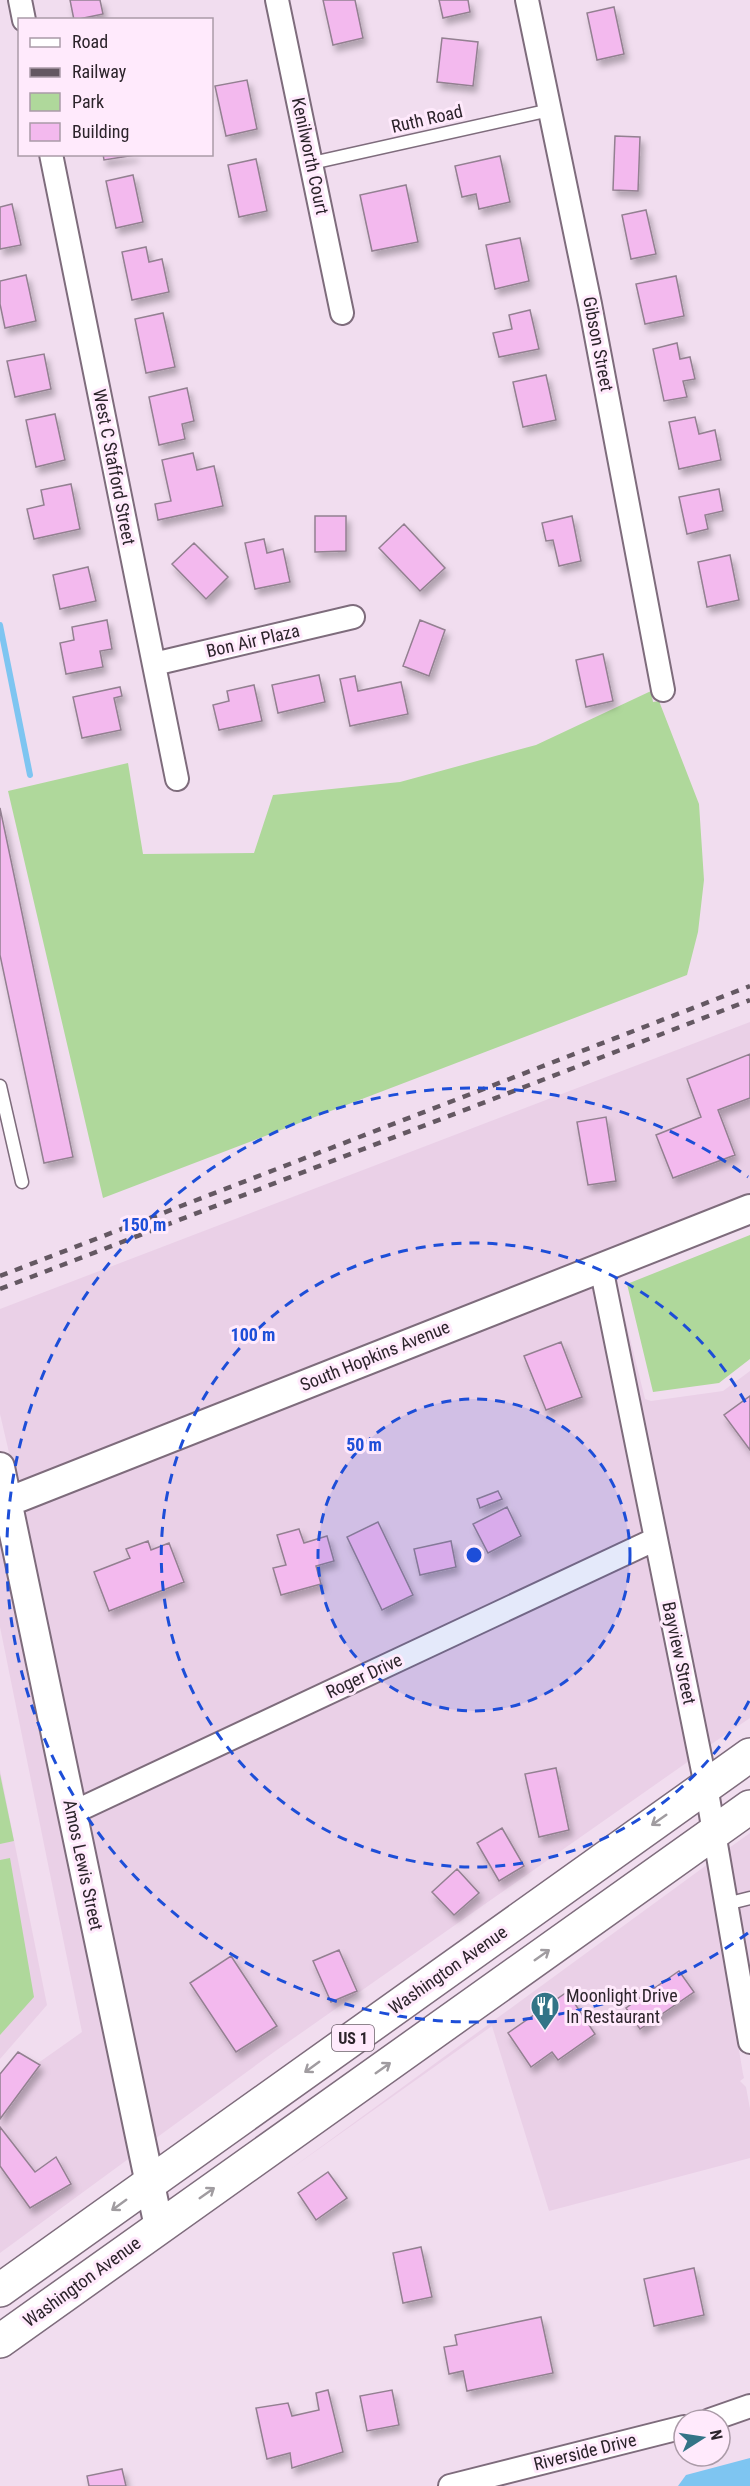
<svg xmlns="http://www.w3.org/2000/svg" width="750" height="2486" font-family="'Roboto Condensed',sans-serif">
  <defs>
    <filter id="shadow"><feDropShadow dx="3.5" dy="6" stdDeviation="3" flood-color="#0004"/></filter>
  </defs>
  <rect width="100%" height="100%" fill="#f1ddef"/>
  <path fill="#ead0e7" d="M750,1022V1198L17,1487L0,1414V1309Z
    M750,1221V1225L624,1275L618,1280L617,1286L645,1399L651,1401L723,1391L750,1371V1718L710,1745L669,1544L671,1543L667,1535L614,1273Z
    M592,1282L642,1533L81,1796L23,1508Z
    M0,1524L59,1807L57,1809L61,1816L131,2157L0,2253V2090L82,2032L0,1627Z
    M646,1555L689,1761L274,2052L152,2141L86,1818Z
    M0,1770L47,2005L0,2059Z
    M750,1833V1970L729,1848Z
    M708,1864L743,2074L744,2078L740,2081L746,2087L750,2109V2158L549,2211L492,2026L292,2168Z"/>
  <path fill="#afd89b" d="M651,691L653,702L659,701L699,804L704,880L698,932L687,975L103,1198L8,791L128,763L143,854L254,853L273,795L400,782L536,745Z
    M750,1235V1359L719,1383L653,1392L627,1284Z
    M0,1774L14,1841L0,1844Z
    M10,1858L34,1997L0,2035V1860Z"/>
  <path fill="#7ec5f1" d="M750,2458V2486H678L686,2475Z"/>
  <g fill="none" stroke-linecap="round" stroke-linejoin="round">
    <path stroke="#7ec5f1" stroke-width="6" d="M0,625L30,775"/>
  </g>
  <path fill="#f3b9ee" stroke="#938091" stroke-width="1.5" filter="url(#shadow)" d="M70,0H100L103,14L74,20Z
    M323,0H355L363,38L333,45Z
    M439,0H468L470,12L443,18Z
    M614,7L624,54L597,60L587,13Z
    M442,38L478,42L473,86L437,82Z
    M247,80L257,129L226,136L215,86Z
    M615,136L640,137L638,191L613,190Z
    M103,154H135V155L104,160Z
    M500,156L510,202L479,209L476,194L462,197L455,166Z
    M256,159L267,211L239,217L228,165Z
    M133,175L143,222L116,228L106,181Z
    M406,185L418,242L372,251L360,195Z
    M12,204L21,245L0,249V207Z
    M646,210L656,254L631,259L622,215Z
    M520,238L529,281L495,289L486,245Z
    M146,247L149,262L162,259L169,292L132,300L122,252Z
    M26,275L36,321L5,328L0,304V281Z
    M676,276L684,316L645,324L636,284Z
    M530,310L539,349L499,357L493,333L512,329L509,315Z
    M163,313L175,367L146,373L135,319Z
    M677,343L680,359L690,357L695,379L683,381L687,397L664,401L653,349Z
    M44,354L51,389L15,397L7,361Z
    M546,375L556,420L523,427L513,382Z
    M187,388L194,421L182,424L185,439L159,445L149,397Z
    M55,414L65,460L36,467L26,420Z
    M695,417L699,434L715,430L721,460L679,469L669,422Z
    M193,453L197,470L214,466L223,506L158,520L155,504L171,501L162,460Z
    M71,484L80,529L34,539L27,509L44,505L41,490Z
    M719,489L723,511L705,515L708,529L687,534L679,497Z
    M315,516H346V551L315,552Z
    M572,516L581,561L559,566L553,540L546,541L542,523Z
    M404,524L445,568L420,591L379,548Z
    M264,539L267,553L283,549L290,582L255,589L245,543Z
    M194,543L228,577L206,599L172,564Z
    M730,555L739,600L707,607L698,562Z
    M88,567L96,601L60,609L53,575Z
    M107,620L112,649L100,651L103,667L66,674L60,643L74,640L72,627Z
    M420,620L445,630L429,676L403,666Z
    M603,654L613,701L586,707L576,660Z
    M319,675L325,702L278,713L272,685Z
    M355,676L358,691L401,682L408,714L350,726L340,679Z
    M254,685L262,721L219,730L213,705L229,701L227,691Z
    M120,687L122,696L114,698L121,730L82,738L73,697Z
    M0,808L73,1157L44,1163L0,955Z
    M750,1054V1098L718,1110L735,1155L673,1178L656,1135L701,1117L687,1079Z
    M606,1117L616,1181L588,1185L577,1122Z
    M561,1342L582,1397L546,1410L524,1356Z
    M750,1396V1450L724,1415Z
    M498,1491L502,1499L480,1508L477,1499Z
    M507,1507L521,1536L488,1553L473,1524Z
    M378,1522L413,1595L382,1610L347,1537Z
    M299,1529L304,1543L327,1536L334,1561L316,1566L321,1584L281,1595L273,1568L286,1565L277,1535Z
    M148,1541L151,1550L169,1543L184,1582L109,1611L94,1572L130,1558L126,1549Z
    M451,1541L456,1567L420,1575L414,1549Z
    M556,1768L569,1830L539,1837L525,1774Z
    M502,1828L524,1866L499,1881L477,1843Z
    M457,1869L479,1893L454,1915L432,1892Z
    M339,1950L357,1991L331,2002L313,1961Z
    M231,1956L277,2026L236,2052L190,1983Z
    M679,1971L694,1992L640,2029L626,2008Z
    M567,1992L595,2034L558,2060L552,2052L531,2067L508,2033Z
    M18,2052L40,2065L0,2119V2074Z
    M0,2127L35,2172L56,2157L71,2184L30,2208L0,2166Z
    M328,2172L347,2198L316,2220L298,2193Z
    M421,2247L432,2297L403,2303L393,2253Z
    M694,2268L704,2315L654,2326L644,2279Z
    M541,2317L553,2373L467,2391L463,2371L449,2374L444,2347L457,2345L455,2335Z
    M328,2390L343,2452L292,2468L290,2453L267,2459L256,2408L288,2403L292,2416L319,2410L316,2393Z
    M392,2390L399,2425L367,2431L360,2396Z
    M122,2469L126,2486H89L87,2476Z"/>
  <g fill="none" stroke-linecap="round" stroke-linejoin="round">
    <g stroke="#7e6c7c" stroke-width="15">
      <path id="service" d="M312,163L550,110
        M0,1086L22,1182
        M726,1904L750,1898"/>
    </g>
    <g stroke="#7e6c7c" stroke-width="26">
      <path id="minor" d="M20,0L24,20
        M277,0L342,313
        M527,0L590,304L663,690
        M51,154L177,779
        M154,664L353,617
        M601,1267L706,1786L750,2042
        M72,1813L656,1539
        M710,2420L750,2406
        M450,2486L684,2427"/>
    </g>
    <g stroke="#7e6c7c" stroke-width="32">
      <path id="tertiary" d="M0,1467L159,2227
        M0,1505L750,1209"/>
    </g>
    <g stroke="#7e6c7c" stroke-width="36">
      <path id="primary" d="M0,2290L750,1755
        M0,2341L750,1807"/>
    </g>
    <use href="#service" stroke="#fff" stroke-width="12"/>
    <use href="#minor" stroke="#fff" stroke-width="22"/>
    <use href="#tertiary" stroke="#fff" stroke-width="28"/>
    <use href="#primary" stroke="#fff" stroke-width="33"/>
    <path stroke="#645862" stroke-width="4.5" stroke-dasharray="8 8" stroke-linecap="butt" d="M0,1276L750,986
      M0,1289L750,1000"/>
  </g>
  <defs><path id="oneway-shaft" d="M-6 0H5M1.5-3L5.5 0L1.5 3" fill="none" stroke-width="1.6" stroke-linecap="round" stroke-linejoin="round" transform="scale(1.5)"/></defs>
  <g stroke="#a09ca0">
    <use href="#oneway-shaft" transform="translate(659 1820) rotate(145)"/>
    <use href="#oneway-shaft" transform="translate(542 1955) rotate(-35)"/>
    <use href="#oneway-shaft" transform="translate(312 2067) rotate(144)"/>
    <use href="#oneway-shaft" transform="translate(383 2068) rotate(-35)"/>
    <use href="#oneway-shaft" transform="translate(207 2193) rotate(-35)"/>
    <use href="#oneway-shaft" transform="translate(119 2205) rotate(144)"/>
  </g>
  <circle cx="474" cy="1555" r="156" fill="#1d4ed8" fill-opacity=".12"/>
  <g fill="none" stroke="#1d4ed8" stroke-width="3" stroke-dasharray="10 8">
    <circle cx="474" cy="1555" r="156"/>
    <path d="M749 1701A312 312 0 1 1 749 1409"/>
    <path d="M748 1933A467 467 0 1 1 748 1177"/>
  </g>
  <defs>
    <g id="restaurant-pin" transform="scale(1.5)"><path d="M0 17L-7.5 6A9.5 9.5 0 1 1 7.5 6Z" fill="#337487" stroke="#ffeafc"/><path d="M-5-6h1v4h1v-4h1v4h1v-4h1v5L-1.5 .5V6h-2V.5L-5-1ZM5-6V6H3V1.5H1.5Q1.5-4 5-6Z" fill="#fff"/></g>
  </defs>
  <g fill-rule="evenodd">
    <use href="#restaurant-pin" x="545" y="2006"/>
  </g>
  <g text-anchor="middle" stroke-width="6" stroke-linejoin="round" paint-order="stroke">
    <rect fill="#ffeafc" stroke="#6b5f6a" stroke-width="1.5" x="332" y="2025" width="42" height="26" rx="4.5"/>
    <g font-size="16" font-weight="bold" fill="#2c242b">
      <text x="353" y="2044">US 1</text>
    </g>
    <g font-size="18" fill="#2c242b" stroke="#ffeafc">
      <text transform="translate(427 119) rotate(-13)" y="6">Ruth Road</text>
      <text transform="translate(310 156) rotate(78)" y="6">Kenilworth Court</text>
      <text transform="translate(598 344) rotate(79)" y="6">Gibson Street</text>
      <text transform="translate(114 467) rotate(79)" y="6">West C Stafford Street</text>
      <text transform="translate(253 641) rotate(-13)" y="6">Bon Air Plaza</text>
      <text transform="translate(375 1356) rotate(-22)" y="6">South Hopkins Avenue</text>
      <text transform="translate(679 1653) rotate(78)" y="6">Bayview Street</text>
      <text transform="translate(364 1676) rotate(-25)" y="6">Roger Drive</text>
      <text transform="translate(83 1865) rotate(78)" y="6">Amos Lewis Street</text>
      <text transform="translate(448 1970) rotate(-35)" y="6">Washington Avenue</text>
      <text transform="translate(82 2282) rotate(-36)" y="6">Washington Avenue</text>
      <text transform="translate(585 2452) rotate(-14)" y="6">Riverside Drive</text>
    </g>
    <g font-size="18" fill="#2c242b" stroke="#ffeafc" text-anchor="start">
      <text x="566" y="2002">Moonlight Drive<tspan x="566" dy="21">In Restaurant</tspan></text>
    </g>
  </g>
  <circle cx="474" cy="1555" r="9" fill="#1d4ed8" stroke="#ffeafc" stroke-width="3"/>
  <g font-size="18" text-anchor="middle" font-weight="bold" fill="#1d4ed8" stroke="#ffeafc" stroke-width="6" stroke-linejoin="round" paint-order="stroke">
    <text x="144" y="1231">150 m</text>
    <text x="253" y="1341">100 m</text>
    <text x="364" y="1451">50 m</text>
  </g>
  <rect x="18" y="18" width="195" height="138" fill="#ffeafc" stroke="#ab9ba8" stroke-width="1.5"/>
  <rect x="30" y="38" width="30" height="9" fill="#ffffff" stroke="#ab9ba8" stroke-width="1.5"/>
  <text x="72" y="48" font-size="18" fill="#2c242b">Road</text>
  <rect x="30" y="68" width="30" height="9" fill="#645862" stroke="#ab9ba8" stroke-width="1.5"/>
  <text x="72" y="78" font-size="18" fill="#2c242b">Railway</text>
  <rect x="30" y="93" width="30" height="18" fill="#afd89b" stroke="#ab9ba8" stroke-width="1.5"/>
  <text x="72" y="108" font-size="18" fill="#2c242b">Park</text>
  <rect x="30" y="123" width="30" height="18" fill="#f3b9ee" stroke="#ab9ba8" stroke-width="1.5"/>
  <text x="72" y="138" font-size="18" fill="#2c242b">Building</text>
  <g transform="translate(702 2438) rotate(78)"><circle r="28" fill="#ffeafc" stroke="#ab9ba8" stroke-width="1.5"/>
  <path d="M0-4.5L10 22L0 15L-10 22Z" fill="#337487"/>
  <text y="-9" font-size="16" font-weight="bold" text-anchor="middle" fill="#2c242b">N</text>
  </g>
</svg>
